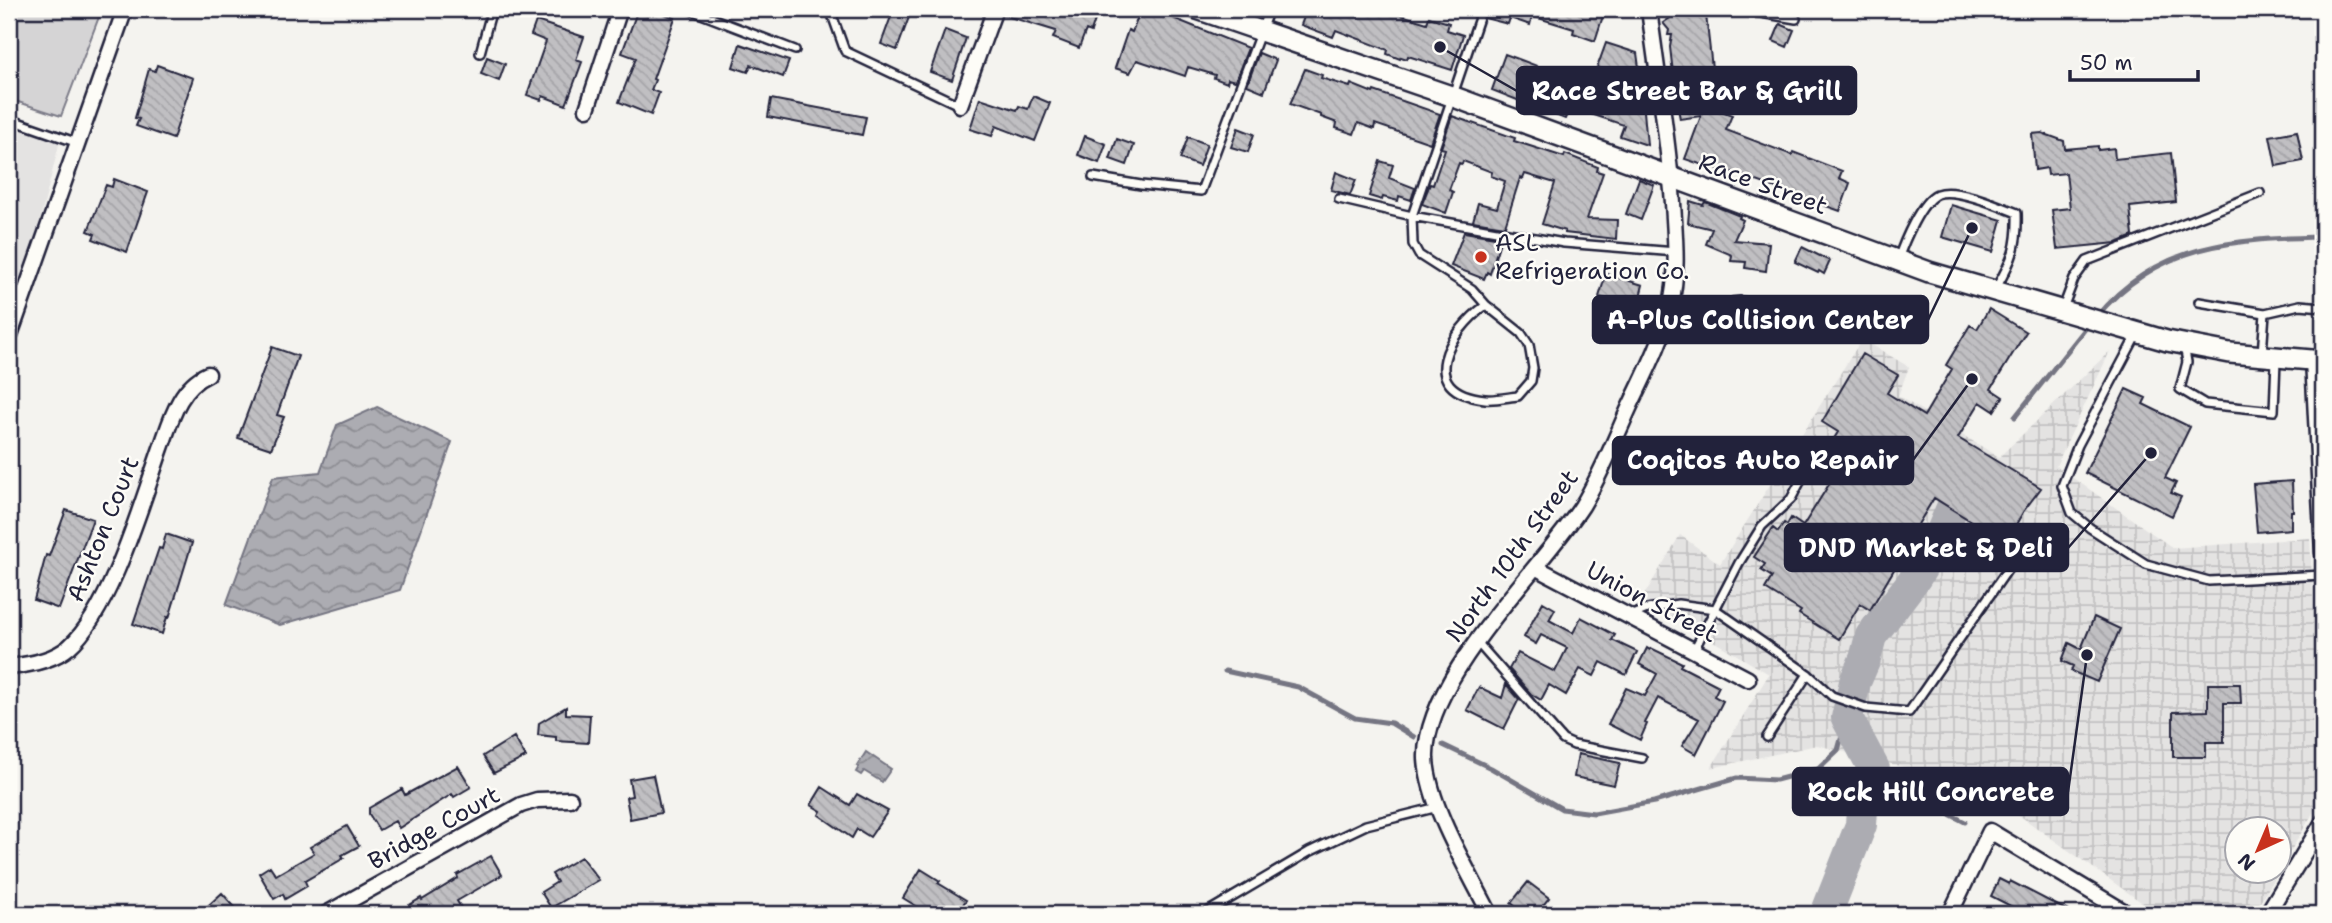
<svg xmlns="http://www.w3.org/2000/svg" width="2332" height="923" font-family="'Shantell Sans',sans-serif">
  <defs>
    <pattern id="industrial-grid" width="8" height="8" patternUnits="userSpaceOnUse" patternTransform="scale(1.75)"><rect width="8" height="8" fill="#e4e3e2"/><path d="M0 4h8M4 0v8" fill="none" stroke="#c3c2c3"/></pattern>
    <pattern id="water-waves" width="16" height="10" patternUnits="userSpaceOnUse" patternTransform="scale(1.75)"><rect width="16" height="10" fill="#acacb2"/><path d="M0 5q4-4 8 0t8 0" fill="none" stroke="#8c8c92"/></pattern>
    <pattern id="building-back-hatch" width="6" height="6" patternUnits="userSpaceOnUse" patternTransform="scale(1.75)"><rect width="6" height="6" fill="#c0bfc2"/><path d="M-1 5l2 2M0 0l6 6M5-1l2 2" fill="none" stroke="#a5a4a8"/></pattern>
  </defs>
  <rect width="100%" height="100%" fill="#f4f3ef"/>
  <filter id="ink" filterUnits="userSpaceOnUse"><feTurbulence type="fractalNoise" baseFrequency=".0143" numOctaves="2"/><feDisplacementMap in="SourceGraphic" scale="14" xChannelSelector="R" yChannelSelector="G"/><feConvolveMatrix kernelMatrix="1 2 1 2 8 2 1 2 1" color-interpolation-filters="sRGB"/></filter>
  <g filter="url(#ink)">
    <path fill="#e4e3e2" d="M9,120L61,137L9,342Z"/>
    <path fill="url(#industrial-grid)" d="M1862,339L1909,367L1898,396L1999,457L2110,351L2056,466L2173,548L2310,538L2323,796L2280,869V828H2238V870L2279,871L2253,914H2158L1978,786L1817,745L1711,768L1769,674L1642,599L1680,535L1720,564Z"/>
    <path fill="#d5d4d5" stroke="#7c7b88" stroke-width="2" d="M9,9H102L61,116L9,99Z"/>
    <path fill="url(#water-waves)" stroke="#757582" stroke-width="2" d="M377,407L452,442L400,590L280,625L226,605L273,477L320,472L337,425Z
      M866,752L891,769L882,782L864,771L861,775L856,772L859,767L857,766Z"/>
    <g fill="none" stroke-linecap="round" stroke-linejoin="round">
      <path stroke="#757582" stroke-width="5" d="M2096,317C2158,243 2233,239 2323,237
        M2015,417L2089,324
        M1225,671L1298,687L1355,718L1391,723L1414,737
        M1443,745L1491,768L1562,809L1594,813L1654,802L1737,778L1776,780L1818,769L1838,750L1847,718
        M1874,769L1906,798L1938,808L1965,822"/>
      <path stroke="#acacb2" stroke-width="32" d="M1826,914L1861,825L1863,793L1874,769L1847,718L1855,682L1865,659L1871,636L1916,577L1938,541L1959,491"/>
    </g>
    <path fill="url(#building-back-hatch)" stroke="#22223b" stroke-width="2" d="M638,9H652L675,18L653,79L655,80L651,90L659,93L651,115L619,102L636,58L622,53Z
      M1004,9H1087L1096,12L1094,17H1096L1091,32L1086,30L1079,48L1053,38L1056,31L1003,15Z
      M1141,9L1158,12L1248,48L1235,81L1228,79L1227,83L1214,78L1215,75L1188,67L1185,76L1137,60L1130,73L1115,68L1128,30L1132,32Z
      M1307,9H1399L1398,14L1427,23L1429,17L1449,23L1447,30L1463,35L1452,70L1408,56L1407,59L1401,57L1400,59L1387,54L1388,50L1336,30L1333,37L1301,25Z
      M1488,9H1582L1603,16L1595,41L1573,33L1574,29L1532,16L1530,25L1510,18L1508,24L1485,18Z
      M1671,9L1706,15L1714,86L1675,91L1670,47L1672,35H1668L1669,30L1663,23L1670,18Z
      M893,11L909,17L897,50L881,44Z
      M536,21L584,37L576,60L582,62L566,105L543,96L541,100L527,95L546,41L531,35Z
      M1780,24L1794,30L1787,47L1773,41Z
      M945,30L966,38L952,80L930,72Z
      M1606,43L1637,53L1641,82L1635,97L1643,100L1647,145L1620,136L1624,125L1570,107L1565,119L1492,90L1505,54L1537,66L1536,70L1590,87Z
      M740,44L789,61L783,77L751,65L748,72L733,67Z
      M1259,53L1276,60L1264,92L1247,85Z
      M487,57L505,64L499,81L481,74Z
      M157,65L193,78L173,139L136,126L139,119L135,118L149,69L155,71Z
      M1305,69L1322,75L1321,78L1350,87L1351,84L1373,93L1374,91L1440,114L1430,143L1375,124L1374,129L1358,123L1354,134L1336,128L1337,123L1321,117V115L1290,104Z
      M1675,93L1732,115L1726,130L1792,155L1793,152L1842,171L1839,178L1850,183L1840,211L1726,170L1725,172L1707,164L1706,166L1685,159L1701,116L1680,119Z
      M1033,96L1050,103L1035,141L996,126L992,136L970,129L980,98L1017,110L1019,106L1028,109Z
      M771,99L866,117L862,135L768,117Z
      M1452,116L1515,138L1514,141L1564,157L1565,154L1598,167L1597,171L1603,173L1587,219L1617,220L1616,239L1565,233V231L1542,224L1555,183L1525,174L1523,179L1520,178L1505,226L1473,221L1478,203L1497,208L1505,181L1491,176L1492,172L1463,161L1462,164L1459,163L1449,190L1453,192L1446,213L1422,204L1430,184L1433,185L1445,149L1441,148Z
      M1238,128L1254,134L1248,152L1231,147Z
      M2297,131L2303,161L2276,166L2270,136Z
      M2042,133L2064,141L2065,149L2098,146V150L2114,148L2115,159L2171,153L2176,202L2130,207L2133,236L2117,243L2057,249L2052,210L2070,208L2066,173L2048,175L2047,168L2035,170L2032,134Z
      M1085,136L1106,144L1099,163L1078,155Z
      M1188,137L1207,144L1199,166L1180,159Z
      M1117,139L1134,145L1127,165L1110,159Z
      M1380,161L1393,165L1389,178L1415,188L1411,200L1399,196L1398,201L1383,197L1382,200L1369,196Z
      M1336,172L1356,180L1350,195L1331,190Z
      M114,179L148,192L127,252L93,239L95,234L88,231L106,185L112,187Z
      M1639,179L1654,185L1641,220L1626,214Z
      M1690,201L1703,205L1705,202L1740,216L1739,218L1743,220L1734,240L1769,243L1766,271L1745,268L1746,262L1731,261L1732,255L1706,244L1712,229L1688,223Z
      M1951,205L2002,220L1993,252L1942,237Z
      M1464,232L1501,238L1490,274L1487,272L1484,279L1451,266Z
      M1802,247L1830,261L1824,274L1819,271L1818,273L1795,262Z
      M1606,274L1643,285L1637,308L1599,297Z
      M1740,296L1778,302V309L1732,311V297Z
      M1989,309L2026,332L1991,389L2003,397L1994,411L1980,402L1958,438L2041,488L2023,512L2003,548L1979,533L1982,528L1934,498L1911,536L1904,532L1890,555L1899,561L1870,610L1860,604L1839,639L1799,614L1801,611L1765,589L1772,577L1761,570L1765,564L1754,557L1773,528L1778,532L1784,523L1787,525L1791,518L1803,526L1838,470L1821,460L1838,432L1822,422L1862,354L1898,375L1887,393L1924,416L1952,369L1946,365L1970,325L1977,329Z
      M272,347L298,356L277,415L284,417L271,449L238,438Z
      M2126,389L2146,398L2143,404L2190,427L2165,478L2176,483L2171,493L2181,497L2172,516L2085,473Z
      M2292,481L2293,511H2291V529L2257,532L2253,484Z
      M66,510L93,519L59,609L34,600L46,555L49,556Z
      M166,534L192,543L169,618L167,617L162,634L133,624L159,548L162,549Z
      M1543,602L1555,609L1549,620L1573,633L1581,617L1615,635L1612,640L1637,652L1626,675L1601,662L1594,676L1580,669L1566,695L1549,685L1541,700L1531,694L1509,669L1518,653L1555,672L1567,648L1541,635L1536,644L1524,637Z
      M2094,617L2120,629L2097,682L2071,671L2073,666L2062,661L2069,643L2081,649Z
      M1647,648L1650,650L1651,648L1682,663L1680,666L1719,686L1714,696L1723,701L1696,754L1682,746L1699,719L1658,698L1645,723L1647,724L1640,740L1608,724L1626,688L1645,696L1657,674L1639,664Z
      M1506,684L1519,699L1504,729L1467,710L1479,687L1502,698Z
      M2208,684H2240L2241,703H2224V742H2206V757H2173V712L2208,711Z
      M566,707V714L590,715L588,743L556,741V737L538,735L539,723Z
      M514,737L526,757L494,773L483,756Z
      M1578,754L1620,763L1614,785L1574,777Z
      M458,766L471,787L454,797L452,794L399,828L395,821L379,830L369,814V808L402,789L405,795Z
      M653,775L661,813L630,819L626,797L632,796L629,779Z
      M822,787L850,805L857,794L888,811L870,837L857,829L852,838L819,815L821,811L811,805Z
      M347,826L359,846L342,855L344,858L305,881L307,886L285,899L283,894L274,899L259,873L270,866L276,875L314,853L310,847Z
      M491,856L502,875L457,901L465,914H395L421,898L422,900L458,878L457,875Z
      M581,857L599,880L551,908L541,892L557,882L552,874Z
      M921,869L940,881L938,883L966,900L957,914H945L935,908L929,914L903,898Z
      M1999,879L2009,884L2010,881L2074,914H2026L1991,896Z
      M1528,882L1549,898L1536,914H1525L1511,903Z
      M222,893L241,914H199Z"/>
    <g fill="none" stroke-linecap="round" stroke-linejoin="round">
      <g stroke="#22223b" stroke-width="12">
        <path id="service" d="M688,9L795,50
          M832,9L831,12L845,51L959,105
          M1482,9L1412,216L1413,244L1419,255L1472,289L1486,305L1521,333L1529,345L1533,368L1531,381L1518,396C1508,397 1496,400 1485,399C1414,391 1449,332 1486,305
          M1737,9L1796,19
          M480,53L492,9
          M9,119L78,143
          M1093,177L1141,185L1201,191L1269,9
          M1339,199L1412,216L1564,243L1676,252
          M1898,259C1904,242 1920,202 1937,194C1955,187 2000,206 2017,213C2018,246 2013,259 1996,288
          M2199,302L2265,313L2300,305L2323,307
          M2063,308L2074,279L2087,261L2260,193
          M2137,334L2078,445L2062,486L2072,513L2090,528L2146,564L2209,581L2323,575
          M2184,345L2187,362L2180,389L2205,404L2274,411L2276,360
          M2262,354L2265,313
          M1630,616L1647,609L1678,604L1715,609L1808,674L1832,696L1866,708L1909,712L2010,566
          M1477,642L1563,740L1574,745L1642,758
          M1694,650L1739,563L1762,526L1791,499L1813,458
          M1767,737L1808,674
          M1209,911L1309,852L1366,825L1438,807"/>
      </g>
      <g stroke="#22223b" stroke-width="19">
        <path id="minor" d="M960,105L995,9
          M587,109L620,9
          M9,338L125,9
          M2313,360L2323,553
          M1535,567L1748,679
          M9,667C28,665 54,660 69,647C111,610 142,502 161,448C171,420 179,387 208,374
          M326,914L521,805L537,800L570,799
          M1490,914C1468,870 1429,807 1426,759C1423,679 1539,572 1582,506C1601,475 1615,439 1630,406C1645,374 1662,342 1670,308C1679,273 1675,238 1673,203C1668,138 1657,73 1649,9
          M1950,914L1990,831L2128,914
          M2267,914L2323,822"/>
      </g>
      <g stroke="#22223b" stroke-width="24">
        <path id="secondary" d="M1197,9L1454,97L1929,272L2167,341L2230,353L2323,361"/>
      </g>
      <use href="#service" stroke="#fdfcf7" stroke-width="7"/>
      <use href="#minor" stroke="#fdfcf7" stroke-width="14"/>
      <use href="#secondary" stroke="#fdfcf7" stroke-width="19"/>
    </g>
  </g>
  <circle fill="#c8321e" stroke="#fdfcf7" stroke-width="2.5" cx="1481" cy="257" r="7"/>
  <g text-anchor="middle" stroke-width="5" stroke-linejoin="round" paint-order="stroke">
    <g font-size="24" fill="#22223b" stroke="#fdfcf7">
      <text transform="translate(1763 184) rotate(20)" y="8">Race Street</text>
      <text transform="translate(103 529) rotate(-68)" y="8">Ashton Court</text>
      <text transform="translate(1512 556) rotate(-54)" y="8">North 10th Street</text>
      <text transform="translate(1652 602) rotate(28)" y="8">Union Street</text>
      <text transform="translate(434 828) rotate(-29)" y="8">Bridge Court</text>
    </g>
    <g font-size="24" fill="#22223b" stroke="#fdfcf7" text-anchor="start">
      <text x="1495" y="251">ASL<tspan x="1495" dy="28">Refrigeration Co.</tspan></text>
    </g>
  </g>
  <path fill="none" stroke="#22223b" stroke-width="2.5" d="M1440 47L1517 91M1972 228L1928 320M1972 379L1913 460M2151 453L2068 548M2087 655L2068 792"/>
  <g fill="#22223b" stroke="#fdfcf7" stroke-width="2.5">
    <circle cx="1440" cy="47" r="7"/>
    <circle cx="1972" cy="228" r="7"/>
    <circle cx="1972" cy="379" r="7"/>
    <circle cx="2151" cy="453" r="7"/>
    <circle cx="2087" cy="655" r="7"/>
  </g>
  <g fill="#22223b" stroke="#22223b" stroke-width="2.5">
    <rect x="1517" y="67" width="339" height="47" rx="7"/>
    <rect x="1593" y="296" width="335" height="47" rx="7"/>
    <rect x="1613" y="437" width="300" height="47" rx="7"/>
    <rect x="1785" y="524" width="283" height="47" rx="7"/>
    <rect x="1793" y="768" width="275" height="47" rx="7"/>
  </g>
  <g font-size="26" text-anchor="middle" font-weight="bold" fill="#fff">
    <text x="1687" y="100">Race Street Bar &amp; Grill</text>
    <text x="1760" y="329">A-Plus Collision Center</text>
    <text x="1763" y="469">Coqitos Auto Repair</text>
    <text x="1926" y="557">DND Market &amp; Deli</text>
    <text x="1931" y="801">Rock Hill Concrete</text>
  </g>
  <rect width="2332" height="923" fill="none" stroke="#fdfcf7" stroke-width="35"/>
  <rect x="18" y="18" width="2297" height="888" fill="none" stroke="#22223b" stroke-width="2.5" filter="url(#ink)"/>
  <g transform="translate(2258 850) rotate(224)"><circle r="33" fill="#fdfcf7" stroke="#a5a5ac" stroke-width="2"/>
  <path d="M0-5L12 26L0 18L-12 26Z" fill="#c8321e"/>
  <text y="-10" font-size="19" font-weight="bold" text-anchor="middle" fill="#22223b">N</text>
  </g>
  <path d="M2070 70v10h128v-10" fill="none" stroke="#22223b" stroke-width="3.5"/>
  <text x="2080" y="70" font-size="21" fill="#22223b" stroke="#fdfcf7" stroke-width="5" paint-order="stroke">50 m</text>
</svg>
